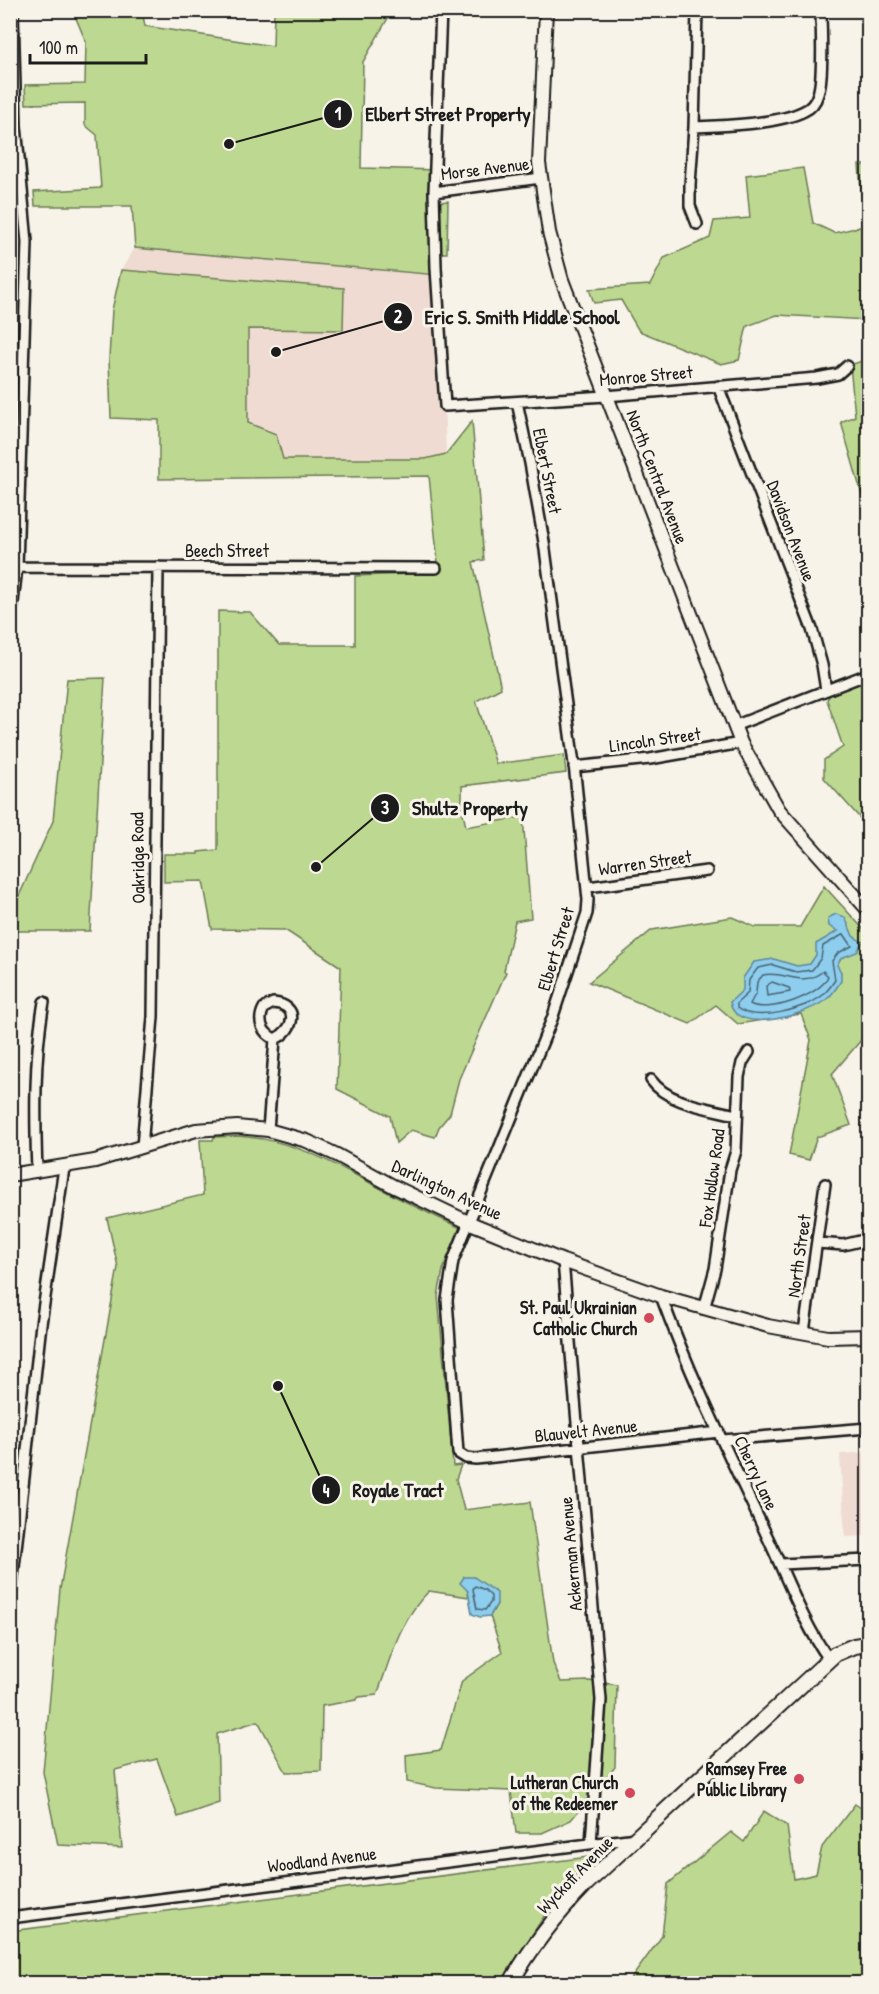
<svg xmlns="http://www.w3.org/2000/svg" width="879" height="1994" font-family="'Patrick Hand',sans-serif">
  <rect width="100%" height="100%" fill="#f7f3e8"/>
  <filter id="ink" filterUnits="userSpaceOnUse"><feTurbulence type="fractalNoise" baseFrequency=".0167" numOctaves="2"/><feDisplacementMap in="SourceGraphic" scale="12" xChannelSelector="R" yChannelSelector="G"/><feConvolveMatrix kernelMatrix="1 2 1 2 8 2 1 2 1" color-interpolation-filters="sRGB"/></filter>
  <g filter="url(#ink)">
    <path fill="#efdbd1" d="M135,248L436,275L442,347L446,454L425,459H282L248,423L111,418L109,358L112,310L121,270Z
      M868,1452V1536L845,1537L840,1454Z"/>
    <path fill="#bdd991" stroke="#6c7a56" stroke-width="1.5" d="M73,11H142L145,26L273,46L274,11H392L363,62L361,168L438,170V202L448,201L447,253H438V275L135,248L132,206H35L34,192L101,188L97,135L85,125V103L26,104L25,85L85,84L86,42Z
      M859,165H868V320L777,315L747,326L739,360L721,364L639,331L621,300L594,303L589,289L650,285L664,258L710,238L714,221L750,218L746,175L803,168L813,223L834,233L864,226Z
      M121,270L344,288L343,330L248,329V423L276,434L283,459H425L446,454L472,421L484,560L473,562L501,688L476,701L496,764L564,755L566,773L462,786V809L466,827L523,817L531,918L515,921L504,971L506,972L459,1079L450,1114L439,1127L435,1137L411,1130L396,1143L390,1116L337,1089L341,967L285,930L212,929L203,881L164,882V854H198V852L218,850V611L250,612L279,645H355V576L439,573L429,476L159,479V420L111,418L109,358L112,310Z
      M868,359V516L841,422L855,416L850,365Z
      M868,672V827L824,778V760L843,747L827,700L836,684Z
      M105,678L90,931H11V906L13,909L53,821L67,679Z
      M824,886L868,934V1032L832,1074L851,1125L817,1137L809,1160L789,1155L811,1040L801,1014L738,1024L716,1005L690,1024L589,982L652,930L732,917L755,927H800Z
      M237,1136C290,1139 328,1160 374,1185C403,1201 432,1215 461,1228L443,1270L438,1296L453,1466L461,1465L456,1479L464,1510L530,1502L553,1663L561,1682L589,1681L617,1685L615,1767L571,1820L542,1833H516L511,1791L436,1788L407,1782L406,1755L441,1750L462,1681L502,1652L490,1616L497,1604L464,1577L469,1597L429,1591C398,1622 392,1655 377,1695L359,1697L356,1700L322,1706L321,1771L286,1772L258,1721L217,1734L219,1803L178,1817L157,1759L115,1770L122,1848L58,1845L43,1772L60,1589L118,1267L107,1218L203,1195L200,1140H213L214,1137Z
      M855,1804L867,1812L861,1869L868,1872V1983H628L662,1936L668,1884L731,1832L744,1842L764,1811L787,1826L794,1879L816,1874L822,1847Z
      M596,1856L563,1887L501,1983H11V1931Z"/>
    <path fill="#8dcdee" stroke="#60869a" stroke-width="1.5" d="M836,914L845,917L853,936L862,942L857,952L841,958L837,965L841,972V981C837,987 833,994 827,999C809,1014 735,1037 730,1002L743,990V978L754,962L774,959L797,966L810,964L816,955V944L838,931L829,926L828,918Z
      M464,1577H474L497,1593V1604L490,1616L480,1617L472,1614L468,1591L460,1583Z"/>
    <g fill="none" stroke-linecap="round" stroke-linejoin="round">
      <path stroke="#496370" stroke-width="1.5" d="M844,934L852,946L838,953L832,961L835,980C832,985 828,990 823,995C806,1009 756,1023 737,1008V1003L748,993L749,980L758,968L773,965L796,972L812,970L821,958L823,946Z
        M823,971L828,976C821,996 767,1014 750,1004L756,993L757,982L763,975C785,970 801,989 823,971Z
        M772,982L789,988L790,992L767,996L766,986Z
        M475,1586L485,1590L491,1596V1602L485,1610L477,1609L473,1589Z"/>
      <g stroke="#1c1c1c" stroke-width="14">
        <path id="street" d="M441,10L434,192L436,268L445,406L606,396L817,378L838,374L847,366
          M697,10L694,127L690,185V206L697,224
          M694,127C723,126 779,124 804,111C811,108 816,101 818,94C824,77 821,30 821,10
          M434,192L541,178
          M718,386L812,629L822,665L826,690
          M517,402L530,463L544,542L574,764L588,900L587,913L552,1019L453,1261L447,1300L458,1453L466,1458L476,1459L719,1432
          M17,567L436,568
          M10,629L17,567L27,242L16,126L13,10
          M734,726L868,674
          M574,767L650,759L741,743
          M588,887L707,871
          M273,1003C300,1005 295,1030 275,1039C262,1033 257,1021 264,1008Z
          M651,1080C668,1104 709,1108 736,1115
          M268,1130L275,1039
          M142,1147L153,1017L158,567
          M37,1172C35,1115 34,1058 44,1002
          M818,1243L843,1245L868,1239
          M563,1261L601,1700L591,1843
          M661,1296C691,1378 730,1457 767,1536C785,1574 805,1627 829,1659
          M704,1309L715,1269L730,1170L736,1151L739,1077L742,1063L749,1052
          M804,1332L825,1184
          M723,1440L868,1428
          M781,1564L868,1560
          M10,1603L41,1324L64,1168
          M10,1918L636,1838"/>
      </g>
      <g stroke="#1c1c1c" stroke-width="16">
        <path id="secondary" d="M546,10L539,163L549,232L562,280L741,743L779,810L868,910
          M10,1175L95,1161L196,1130L237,1127L268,1130L307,1141L337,1155L393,1186L468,1222L563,1261L661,1296L768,1326L828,1337L868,1336"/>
      </g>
      <g stroke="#1c1c1c" stroke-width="18">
        <path id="primary" d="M510,1984C531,1947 557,1914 586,1884L835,1654L854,1646L868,1644"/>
      </g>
      <use href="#street" stroke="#f7f3e8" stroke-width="9"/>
      <use href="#secondary" stroke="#f7f3e8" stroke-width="12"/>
      <use href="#primary" stroke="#f7f3e8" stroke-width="14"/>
    </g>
  </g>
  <g fill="#d1495b" stroke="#f7f3e8" stroke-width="2">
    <circle cx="649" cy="1318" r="6"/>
    <circle cx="799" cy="1779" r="6"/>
    <circle cx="630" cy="1793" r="6"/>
  </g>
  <g text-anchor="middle" stroke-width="6" stroke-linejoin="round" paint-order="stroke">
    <g font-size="18" fill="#1c1c1c" stroke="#f7f3e8">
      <text transform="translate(485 169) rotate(-7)" y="6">Morse Avenue</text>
      <text transform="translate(646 376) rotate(-5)" y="6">Monroe Street</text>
      <text transform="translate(547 471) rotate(79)" y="6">Elbert Street</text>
      <text transform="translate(657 477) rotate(69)" y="6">North Central Avenue</text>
      <text transform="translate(791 531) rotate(69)" y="6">Davidson Avenue</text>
      <text x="227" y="557">Beech Street</text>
      <text transform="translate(655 740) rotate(-8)" y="6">Lincoln Street</text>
      <text transform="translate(138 858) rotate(-91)" y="6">Oakridge Road</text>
      <text transform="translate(645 863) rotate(-8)" y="6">Warren Street</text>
      <text transform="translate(556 949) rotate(-73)" y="6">Elbert Street</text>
      <text transform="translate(712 1178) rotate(-82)" y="6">Fox Hollow Road</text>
      <text transform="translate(447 1190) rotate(25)" y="6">Darlington Avenue</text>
      <text transform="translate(799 1256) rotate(-82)" y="6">North Street</text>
      <text transform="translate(586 1431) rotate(-6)" y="6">Blauvelt Avenue</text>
      <text transform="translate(756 1473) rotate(65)" y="6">Cherry Lane</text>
      <text transform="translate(571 1554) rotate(-95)" y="6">Ackerman Avenue</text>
      <text transform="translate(322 1860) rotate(-7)" y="6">Woodland Avenue</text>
      <text transform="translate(575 1875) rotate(-46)" y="6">Wyckoff Avenue</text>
    </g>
    <g font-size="18" font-weight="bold" fill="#1c1c1c" stroke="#f7f3e8" text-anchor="end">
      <text x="637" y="1314">St. Paul Ukrainian<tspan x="637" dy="21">Catholic Church</tspan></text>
      <text x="787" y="1775">Ramsey Free<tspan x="787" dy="21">Public Library</tspan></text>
      <text x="618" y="1789">Lutheran Church<tspan x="618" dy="21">of the Redeemer</tspan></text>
    </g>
  </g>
  <path fill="none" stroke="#1c1c1c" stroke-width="2" d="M229 144L338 114M276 352L398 317M316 867L385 808M278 1386L326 1490"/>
  <g fill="#1c1c1c" stroke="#f7f3e8" stroke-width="2">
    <circle cx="229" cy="144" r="6"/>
    <circle cx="276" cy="352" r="6"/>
    <circle cx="316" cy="867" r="6"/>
    <circle cx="278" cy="1386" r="6"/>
    <circle cx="338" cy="114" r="15"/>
    <circle cx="398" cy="317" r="15"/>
    <circle cx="385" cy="808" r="15"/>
    <circle cx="326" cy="1490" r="15"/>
  </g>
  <g font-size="18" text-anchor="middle" font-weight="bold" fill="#fff">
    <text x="338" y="120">1</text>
    <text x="398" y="323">2</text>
    <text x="385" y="814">3</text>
    <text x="326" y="1497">4</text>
  </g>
  <g font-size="20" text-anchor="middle" font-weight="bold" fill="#1c1c1c" stroke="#f7f3e8" stroke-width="6" stroke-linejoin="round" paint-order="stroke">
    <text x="448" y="121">Elbert Street Property</text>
    <text x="522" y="324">Eric S. Smith Middle School</text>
    <text x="470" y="815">Shultz Property</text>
    <text x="398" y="1497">Royale Tract</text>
  </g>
  <rect width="879" height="1994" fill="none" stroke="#f7f3e8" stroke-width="36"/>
  <rect x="18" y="18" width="843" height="1958" fill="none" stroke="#1c1c1c" stroke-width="2" filter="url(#ink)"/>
  <path d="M30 54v9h116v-9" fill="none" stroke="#1c1c1c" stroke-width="3"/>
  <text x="39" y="54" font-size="18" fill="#1c1c1c" stroke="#f7f3e8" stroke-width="4.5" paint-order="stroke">100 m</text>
</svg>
